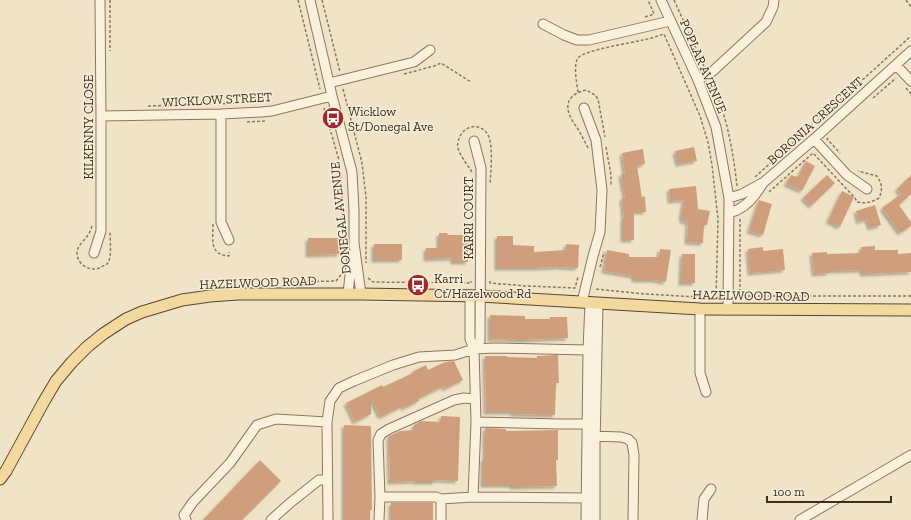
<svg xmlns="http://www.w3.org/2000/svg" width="911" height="520" font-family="'Zilla Slab',serif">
  <defs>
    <filter id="shadow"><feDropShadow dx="-2.5" dy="2.5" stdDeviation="1" flood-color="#0004"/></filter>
  </defs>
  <rect width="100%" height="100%" fill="#f0e4c8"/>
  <path fill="#cf9f7d" filter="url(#shadow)" d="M694,147L697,161L678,164L675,151Z
    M643,149L645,164L637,166L642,197L645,196L646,212H634V240H623V218H624L622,198L625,197L621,174H625L622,153Z
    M806,161L815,166L802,191L786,184L791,175L798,177Z
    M827,175L835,183L811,206L803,198Z
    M911,175V194L899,205L911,222V226L900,233L882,208L901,194L897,189Z
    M696,186L698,209L710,211L707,225H704L703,243L687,242L688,222L682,221V217H681L684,200L670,201L669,189Z
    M842,191L854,197L840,227L828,221Z
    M759,200L772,204L763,235L749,231Z
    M875,205L881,225L870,228L867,219L859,222L856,211Z
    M439,233H447L448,235H468V262H453V258L426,259V248H439Z
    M497,236H513V245L534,246V252L566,250V244L579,245L578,268L560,267L533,268H497Z
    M308,238H339L340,254L308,255Z
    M374,244H402V260H374Z
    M875,246V250H898V254L911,253V272L862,274V270L829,271V273L814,274L812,253L827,252V254L861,253V247Z
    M763,247V251L783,249L785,270L750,273L748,249Z
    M660,249L671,250L666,282L654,280H634V276L604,271L607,250L629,254V257H659Z
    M682,254H695V283H681Z
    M490,315L525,316V319H550V317H567L568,338L524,340L490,339Z
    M558,355L559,383H556L555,415L513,414V412H486L485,356H507V357L537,358V356Z
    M454,361L463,380L445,389L444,386L418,399L419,401L404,408L403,406L383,416H380L371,398V414L355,422L346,403L382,385L383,387L413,373L412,372L426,365L428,370L445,362Z
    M441,416L460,417L458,481L435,480V482H416V481L390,482L389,436L400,431L414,430V425L421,421L441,422Z
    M344,425L371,426L372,510H370V520H344Z
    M485,428L506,429V431L558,430V460H556L557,486L512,487V485H483V459H485Z
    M260,460L281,481L242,520H203Z
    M391,503H433V520H391Z"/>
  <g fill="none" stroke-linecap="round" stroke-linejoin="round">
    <g stroke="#8d765c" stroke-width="11">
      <path id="minor" d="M310,0L332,96L352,172L354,211V243L361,294
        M661,0L698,80L716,127L729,198L728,310
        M543,24L564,35L577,40H589L670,21
        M896,65L911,81
        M698,80L713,71L766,22L773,7L774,0
        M329,83L414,62L430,50
        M221,114V222L229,240
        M101,116L221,114L261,112L272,111L332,96
        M814,139L847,175L867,189
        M729,198L742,194L764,182L814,139L911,51
        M729,212C732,212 736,211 739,209C749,204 757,193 763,183
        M94,253L101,231V116L100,0
        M348,294L352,255
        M470,296V339L474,349L476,422L473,497
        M582,302L593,256L600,232L602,190L596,140L584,108
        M700,309V373L706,392
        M474,349L480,341L481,168L474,141
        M476,422L559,424H588
        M591,436L621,437L628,439L632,443L634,455L633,520
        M380,497H436L441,499L473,497L586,498
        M186,520L184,515L193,502L230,463L257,425L276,419L327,422
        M271,520L290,503L319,480H327
        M328,520L327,422L330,401L339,388L354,381L393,365L419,357L455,355L474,349L494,348L588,350
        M379,520L380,497L378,440L381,434L389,429L454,400L464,398L475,399
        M441,520V499
        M586,520L588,350L590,303
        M595,520V446L598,304
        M702,520L704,499L711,489
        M800,520L877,475L911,455"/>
    </g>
    <g stroke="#5b4430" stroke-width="13">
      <path id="major" d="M0,479L6,471L43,403L56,381L72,362L87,347L103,334L126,319L142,312L182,300L210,296L238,294H361L480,296L700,309L911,310"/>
    </g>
    <path stroke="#8d765c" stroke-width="1.5" stroke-dasharray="3 2" stroke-linecap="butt" d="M110,0V51
      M298,0L320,89
      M322,0L340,72
      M674,0L704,66
      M906,0L911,7
      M645,17L654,14L648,0
      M404,74L434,66L441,63L471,82
      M713,82L712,83C715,92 719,100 722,109C730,134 734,160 737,186
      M906,88L911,94
      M343,89L362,163L366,197V263
      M578,92C577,84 573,65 578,58C584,50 631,43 643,40C650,39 657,36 664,34L700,116L708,142L712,165L718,219L716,298L645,294L595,289
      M873,98L896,78
      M148,106L245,103
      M324,108L339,160L342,191L343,253
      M247,122L266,121
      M828,138L827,139L840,153
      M606,147L611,175V185
      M588,148C585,142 582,136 579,131C577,127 574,124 572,120C563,104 569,94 586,90L595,95L598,99L605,137
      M472,172C467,164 460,156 458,148C457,145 458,144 458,142C462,124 482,121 489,137C493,148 491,171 490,184
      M755,177L911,36
      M769,192L813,153L855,198L857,202C866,204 872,202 879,198C883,189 882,184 877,176L858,171
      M740,219V296H911
      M213,224C213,239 209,255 229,256V252
      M92,226C91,229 90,232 88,235C84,241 77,246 77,253C77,262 85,269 94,269C97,269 100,268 103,266C105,265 106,265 108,263C112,256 110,240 110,232
      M600,267L604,252
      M368,278L373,282L471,283V281
      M490,281V283L527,286L575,288L578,277
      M286,282L336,281L340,276L341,275"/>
    <use href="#minor" stroke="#faf1dc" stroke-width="9"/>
    <use href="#major" stroke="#f3d9a0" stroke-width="11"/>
  </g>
  <defs>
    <g id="bus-disc" transform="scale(1.15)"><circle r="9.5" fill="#9e2a2b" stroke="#f7eed8"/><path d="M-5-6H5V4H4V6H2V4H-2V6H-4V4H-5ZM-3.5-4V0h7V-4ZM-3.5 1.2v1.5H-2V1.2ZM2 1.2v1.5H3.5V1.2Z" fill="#fff"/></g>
  </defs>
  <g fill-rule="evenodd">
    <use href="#bus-disc" x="333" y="118"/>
    <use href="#bus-disc" x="418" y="285"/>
  </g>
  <g text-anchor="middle" stroke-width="3" stroke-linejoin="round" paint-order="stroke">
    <g font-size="13" fill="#3d2e20" stroke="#f7eed8">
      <text transform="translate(704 66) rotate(67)" y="5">POPLAR AVENUE</text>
      <text transform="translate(217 99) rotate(-3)" y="5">WICKLOW STREET</text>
      <text transform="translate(815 120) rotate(-42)" y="5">BORONIA CRESCENT</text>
      <text transform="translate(88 127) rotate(-90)" y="5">KILKENNY CLOSE</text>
      <text transform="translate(340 218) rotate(-96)" y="5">DONEGAL AVENUE</text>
      <text transform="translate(468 218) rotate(-90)" y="5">KARRI COURT</text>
      <text transform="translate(258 282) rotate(-2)" y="5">HAZELWOOD ROAD</text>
      <text transform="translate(751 295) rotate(1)" y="5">HAZELWOOD ROAD</text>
    </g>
    <g font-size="13" fill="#3d2e20" stroke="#f7eed8" text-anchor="start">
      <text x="348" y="116">Wicklow<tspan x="348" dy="15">St/Donegal Ave</tspan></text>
      <text x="434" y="283">Karri<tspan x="434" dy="15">Ct/Hazelwood Rd</tspan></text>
    </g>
  </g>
  <path d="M767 496v6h124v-6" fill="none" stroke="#3d2e20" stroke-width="2"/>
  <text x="773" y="496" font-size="12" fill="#3d2e20" stroke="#f7eed8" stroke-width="3" paint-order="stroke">100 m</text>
</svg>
